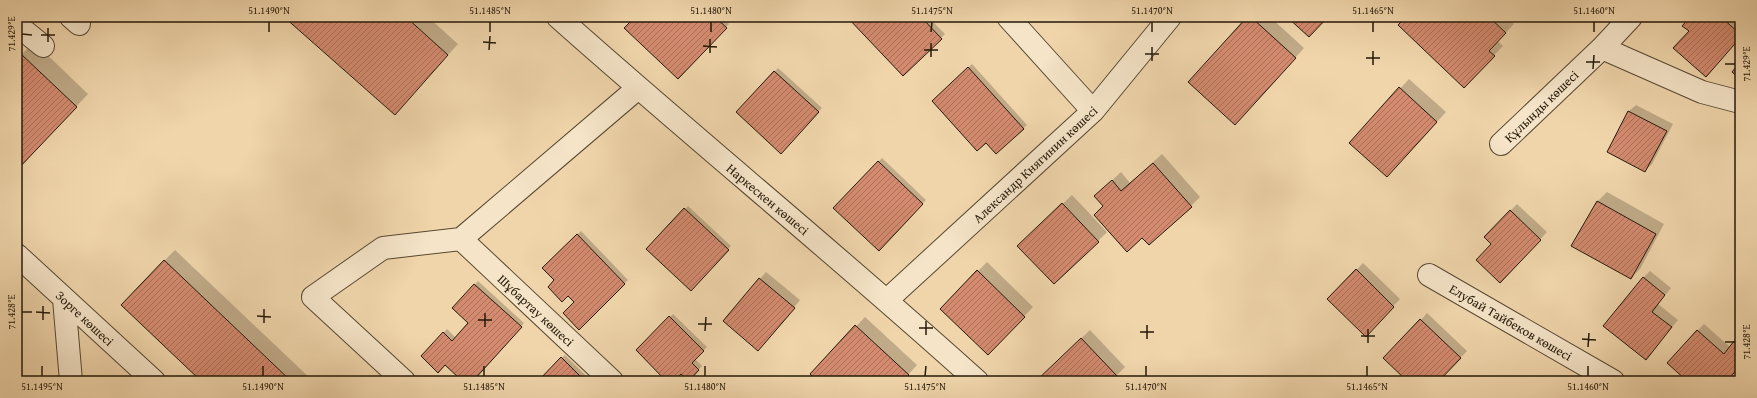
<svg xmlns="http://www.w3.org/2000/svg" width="1757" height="398" font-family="'Gentium Book Plus',serif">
  <defs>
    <pattern id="building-hatch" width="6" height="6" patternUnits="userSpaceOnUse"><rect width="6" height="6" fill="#d38a6f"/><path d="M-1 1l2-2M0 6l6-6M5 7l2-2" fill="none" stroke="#ab7059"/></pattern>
  </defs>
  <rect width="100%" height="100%" fill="#f0d5ab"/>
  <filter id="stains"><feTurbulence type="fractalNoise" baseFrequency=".005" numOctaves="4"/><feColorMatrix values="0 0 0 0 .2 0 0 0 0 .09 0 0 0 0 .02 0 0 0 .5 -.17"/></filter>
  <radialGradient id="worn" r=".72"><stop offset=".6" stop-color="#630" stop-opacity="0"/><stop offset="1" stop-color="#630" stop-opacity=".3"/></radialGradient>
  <path fill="#0003" d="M286,17H428L458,44L395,113Z
    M636,17H722L729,24L678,78Z
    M848,17H928L945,34L903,74Z
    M1249,17H1270L1304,48L1244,115Z
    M1407,17H1507L1514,24L1498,41L1503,46L1473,78Z
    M1691,17H1735L1740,22V38L1690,31Z
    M34,42L88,94L17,170V59Z
    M972,64L1027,125L996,153L986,142L933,101Z
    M778,68L822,108L781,152L738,112Z
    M1409,79L1446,112L1396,167L1350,142Z
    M1636,105L1673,124L1652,164L1645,171L1608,151L1629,111Z
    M1162,154L1200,197L1191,206H1104L1105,187L1121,172L1130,183Z
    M882,158L926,200L879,249L835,208Z
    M1607,192L1664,224L1640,269L1631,278L1573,246L1598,201Z
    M1072,195L1107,232L1098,241L1028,237Z
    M1517,204L1547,232L1507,275L1492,244L1485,237Z
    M688,206L731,246L691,289L647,249Z
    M581,231L628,280L579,328L575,302L543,268Z
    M175,250L313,381H203L164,261Z
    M987,262L1033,307L988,354L941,308Z
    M1363,263L1400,299L1366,335L1329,299Z
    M1650,271L1671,288L1658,304L1678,320L1646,359L1643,278Z
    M766,272L800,300L765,343L724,320Z
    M478,281L524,323L473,381H458L461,378L445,364L422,356L447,329L456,338L470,323L453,308Z
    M1427,313L1467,351L1438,381H1409L1421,320Z
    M673,314L707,347L695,359L702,366L689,380L681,373L673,381H668L637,350Z
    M865,317L917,365L908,375L915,381H819L811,374Z
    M1704,324L1730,347L1740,337V365L1726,381H1689L1697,331Z
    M1090,330L1125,367L1111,381H1037Z
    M565,355L591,381H539Z"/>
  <path fill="url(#building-hatch)" stroke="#241909" d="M284,17H406L448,55L395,115Z
    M635,17H715L727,28L678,79L624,28Z
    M847,17H921L942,39L903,76Z
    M1247,17H1251L1296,58L1235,125L1188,82Z
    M1287,17H1328L1309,37Z
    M1406,17H1489L1506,33L1489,51L1495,56L1464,88L1398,25Z
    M1690,17H1721L1740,34V38L1706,77L1673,48L1689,31L1682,26Z
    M21,54L77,107L17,170V58Z
    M1740,62V79L1732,72Z
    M968,67L1024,129L996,154L986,143L977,151L932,101Z
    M774,71L819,112L781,154L736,112Z
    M1399,87L1437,122L1387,177L1349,143Z
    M1628,111L1667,131L1645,172L1607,152Z
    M878,161L923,204L879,251L833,208Z
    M1153,163L1192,207L1149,245L1142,238L1127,252L1094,215L1103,206L1094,196L1112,180L1121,191Z
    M1597,201L1656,234L1631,279L1571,246Z
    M1062,203L1099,242L1054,284L1017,246Z
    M684,208L729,250L691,291L646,249Z
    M1510,210L1541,240L1500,283L1476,260L1491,244L1484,237Z
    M577,234L625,284L579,330L563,313L574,302L568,296L562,302L548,287L554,280L542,268Z
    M164,260L291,381H201L121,305Z
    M1356,269L1394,307L1366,337L1327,299Z
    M977,270L1025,317L988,355L940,309Z
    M1643,277L1665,295L1652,312L1672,327L1646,360L1603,326Z
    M759,278L795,308L758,351L723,321Z
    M474,284L522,327L473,381H456L459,378L445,365L438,373L421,356L443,332L452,341L468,323L452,308Z
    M669,316L704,351L692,363L699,370L689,381L681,374L674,381H666L636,350Z
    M1420,319L1461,358L1439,381H1407L1383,358Z
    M855,325L909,375L903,381H817L810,374Z
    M1697,330L1724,354L1734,341L1740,346V366L1727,381H1687L1667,363Z
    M1081,338L1117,376L1112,381H1036Z
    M561,357L585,381H538Z"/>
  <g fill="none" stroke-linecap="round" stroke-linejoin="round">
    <g stroke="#574832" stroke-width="24">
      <path id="minor" d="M71,17L79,24
        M558,17C696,140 840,257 977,381
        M1008,17L1093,111
        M17,25L43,46
        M1602,48L1702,92L1740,102
        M1501,144L1602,48L1631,17
        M461,239L612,381
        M17,255L154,381
        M1429,275L1613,381
        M64,299L71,381
        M887,300L1093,111L1170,17
        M404,381L313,297L383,248L461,239L638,88"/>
    </g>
    <use href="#minor" stroke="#f5e4c8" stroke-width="22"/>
  </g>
  <path fill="none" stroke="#241909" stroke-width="1.5" d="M269,32V22M490,32V22M711,32V22M931,32L932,22M1152,32V22M1373,32V22M1594,32V22M22,34L32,35M41,35H55M48,42V28M483,42L496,43M703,46L717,47M489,50L490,36M924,50H938M710,53V39M1145,54H1159M931,57V43M1366,58H1380M1152,61V47M1586,62H1600M1725,64H1735M1373,65V51M1593,69L1594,55M22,312H32M36,312L50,313M257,316L271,317M43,320V306M478,320H492M264,323V309M698,324H712M485,327V313M919,328H933M705,331L706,317M1140,332H1154M926,335V321M1361,336H1375M1147,339V325M1582,339L1596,340M1725,342H1735M1368,343V329M1588,347L1589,333M42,376V366M263,376V366M484,376V366M705,376V366M925,376L926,366M1146,376V366M1367,376V366M1588,376V366"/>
  <g text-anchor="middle" stroke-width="3.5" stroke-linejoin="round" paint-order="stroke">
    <g font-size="13" fill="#241909" stroke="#f5e4c8">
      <text transform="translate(1541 106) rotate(-44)" y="5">Құлынды көшесі</text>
      <text transform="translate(1035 164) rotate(-43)" y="5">Александр Княгинин көшесі</text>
      <text transform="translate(768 199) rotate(40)" y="5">Наркескен көшесі</text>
      <text transform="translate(536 310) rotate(43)" y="5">Шұбартау көшесі</text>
      <text transform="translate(85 318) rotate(43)" y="5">Зорге көшесі</text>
      <text transform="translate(1511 322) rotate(30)" y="5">Елубай Тайбеков көшесі</text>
    </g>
  </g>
  <rect width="1757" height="398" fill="none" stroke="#f0d5ab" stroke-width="44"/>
  <rect x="22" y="22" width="1713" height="354" fill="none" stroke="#241909" stroke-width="1.5"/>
  <g font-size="10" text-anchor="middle" fill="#241909">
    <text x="269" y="14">51.1490°N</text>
    <text x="490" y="14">51.1485°N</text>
    <text x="711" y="14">51.1480°N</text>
    <text x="932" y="14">51.1475°N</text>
    <text x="1152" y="14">51.1470°N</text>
    <text x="1373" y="14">51.1465°N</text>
    <text x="1594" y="14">51.1460°N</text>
    <text transform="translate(11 34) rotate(-90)" y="4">71.429°E</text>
    <text transform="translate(1746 64) rotate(-90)" y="4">71.429°E</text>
    <text transform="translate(11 312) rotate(-90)" y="4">71.428°E</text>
    <text transform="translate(1746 342) rotate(-90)" y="4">71.428°E</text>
    <text x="42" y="390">51.1495°N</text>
    <text x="263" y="390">51.1490°N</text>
    <text x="484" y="390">51.1485°N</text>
    <text x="705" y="390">51.1480°N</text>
    <text x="925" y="390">51.1475°N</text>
    <text x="1146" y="390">51.1470°N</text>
    <text x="1367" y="390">51.1465°N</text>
    <text x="1588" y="390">51.1460°N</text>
  </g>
  <rect width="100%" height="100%" filter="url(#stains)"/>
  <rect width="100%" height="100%" fill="url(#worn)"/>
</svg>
